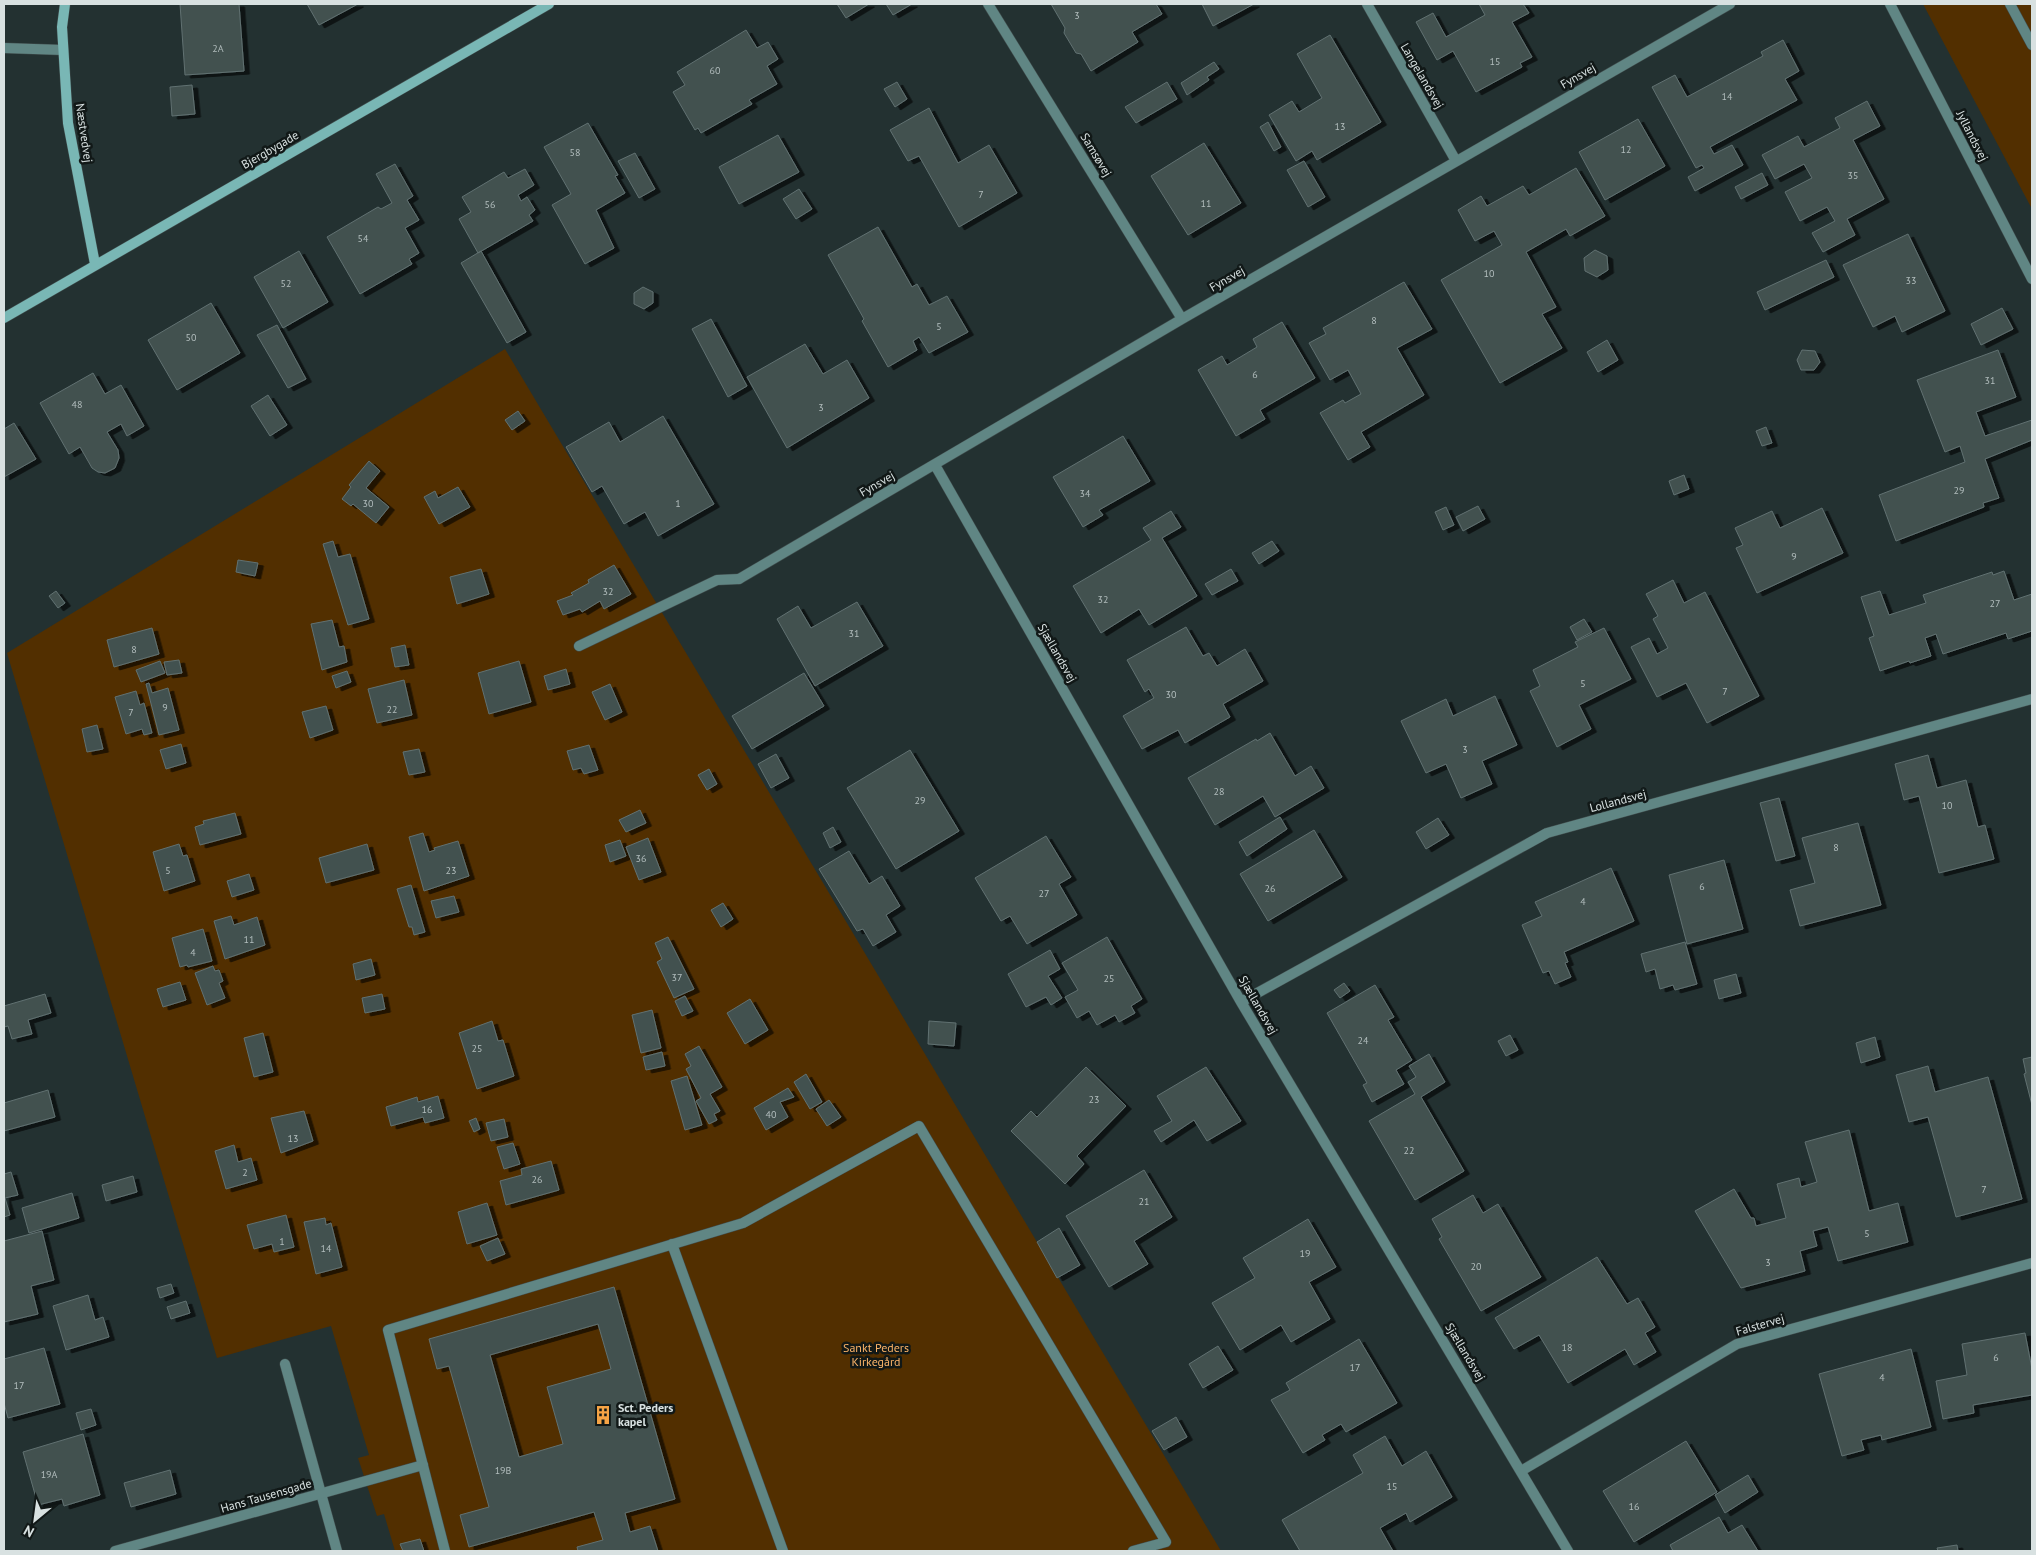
<svg xmlns="http://www.w3.org/2000/svg" width="2036" height="1555" font-family="'PT Sans',sans-serif">
  <defs>
    <filter id="shadow"><feDropShadow dx="5.5" dy="3" stdDeviation="0" flood-color="#0009"/></filter>
  </defs>
  <rect width="100%" height="100%" fill="#233131"/>
  <path fill="#522f00" d="M1923,4H2032V209Z
    M505,349L1221,1551H395L384,1514L377,1516L358,1458L369,1455L331,1326L217,1358L7,653Z"/>
  <path fill="#425150" stroke="#617171" fill-rule="evenodd" filter="url(#shadow)" d="M180,4H239L244,71L185,75Z
    M307,4H358L319,25Z
    M837,4H869L846,18Z
    M886,4H912L893,15Z
    M1051,4H1156L1162,14L1132,32L1138,42L1091,71L1081,54L1076,53L1064,33L1065,28Z
    M1202,4H1254L1213,26Z
    M1479,4H1523L1529,13L1512,22L1532,57L1520,63L1522,67L1476,92L1453,51L1437,60L1416,22L1433,13L1446,37L1485,15Z
    M746,30L757,48L768,42L778,59L767,66L777,84L749,100L752,104L701,133L698,128L695,130L673,92L685,85L677,72Z
    M1330,35L1381,122L1317,160L1312,151L1296,161L1269,115L1292,101L1299,112L1322,98L1297,54Z
    M1783,40L1799,71L1785,79L1797,100L1710,147L1714,154L1732,145L1743,165L1695,191L1688,177L1704,168L1702,165L1696,168L1652,87L1675,75L1687,97L1763,56L1761,52Z
    M1214,62L1219,69L1207,77L1209,80L1187,95L1181,83Z
    M897,82L907,99L895,107L884,89Z
    M1167,82L1177,99L1136,123L1125,107Z
    M192,85L195,114L172,116L170,87Z
    M1867,101L1880,126L1853,140L1884,199L1847,219L1855,235L1823,252L1812,233L1835,221L1827,207L1800,221L1785,192L1812,178L1804,164L1775,179L1762,155L1798,136L1804,147L1840,128L1835,118Z
    M929,108L958,163L989,145L1017,193L959,227L919,156L908,161L890,130Z
    M1638,119L1665,166L1605,200L1579,152Z
    M1268,122L1281,147L1274,151L1260,127Z
    M588,123L618,175L615,176L625,193L596,210L614,248L585,264L552,205L571,194L544,147Z
    M778,135L799,172L739,204L719,167Z
    M1204,143L1241,203L1188,235L1151,176Z
    M635,153L655,189L639,198L618,161Z
    M1304,161L1325,197L1308,207L1287,170Z
    M395,164L413,196L407,200L419,220L405,228L419,253L409,259L412,264L360,294L327,237L378,207L381,209L392,203L376,174Z
    M1576,168L1605,216L1570,236L1566,229L1526,252L1556,307L1542,314L1562,348L1500,383L1441,280L1502,245L1494,231L1475,241L1458,210L1481,196L1487,206L1523,186L1529,195Z
    M525,169L534,185L518,195L521,201L527,197L535,210L529,215L533,221L478,253L459,219L471,212L462,197L504,172L508,178Z
    M1762,173L1768,185L1741,199L1735,187Z
    M799,189L812,209L796,219L783,199Z
    M878,227L912,287L917,284L929,305L947,296L968,332L929,353L919,337L913,341L917,350L888,367L862,321L864,319L828,255Z
    M1908,234L1945,311L1902,332L1895,316L1873,327L1843,265Z
    M1595,250L1607,256L1608,270L1597,277L1585,271L1584,258Z
    M299,251L328,302L283,328L254,277Z
    M481,251L526,332L507,343L461,263Z
    M1826,260L1834,277L1765,310L1757,292Z
    M1404,282L1432,329L1397,348L1424,395L1361,432L1370,447L1348,460L1320,413L1343,400L1345,403L1361,394L1348,370L1330,380L1309,343L1326,334L1323,328Z
    M643,287L653,292V303L644,309L634,304V293Z
    M211,303L240,353L177,390L148,340Z
    M2002,308L2013,329L1981,345L1971,324Z
    M711,319L747,386L728,397L692,329Z
    M1282,322L1315,378L1260,410L1265,419L1236,436L1198,370L1222,356L1227,365L1257,347L1253,339Z
    M277,325L306,379L288,388L257,335Z
    M1607,340L1618,360L1598,372L1587,352Z
    M805,344L823,374L847,360L869,398L787,448L747,377Z
    M1802,350L1815,351L1820,362L1814,370H1801L1797,360Z
    M1998,350L2016,397L1976,412L1985,436L2032,420V440L1985,459L1999,498L1983,503L1984,507L1896,541L1879,495L1965,462L1960,446L1945,452L1917,380Z
    M93,373L105,394L121,385L144,426L127,436L121,424L107,432L118,450L119,458L115,468L105,473L98,472L92,468L80,447L69,454L40,403Z
    M268,395L287,425L270,436L251,406Z
    M518,411L525,421L512,430L505,420Z
    M663,416L714,504L658,536L645,512L624,524L602,486L592,492L566,447L609,422L620,442Z
    M14,423L36,459L4,477V429Z
    M1766,427L1772,443L1762,446L1756,431Z
    M1123,436L1150,481L1099,510L1103,515L1083,527L1053,477Z
    M369,461L380,471L366,488L389,507L376,523L353,504L351,506L342,499L351,487L349,485Z
    M1684,475L1689,489L1674,495L1669,481Z
    M458,487L470,507L439,524L424,497L435,491L438,498Z
    M1478,506L1485,519L1463,531L1456,517Z
    M1446,507L1454,525L1443,530L1435,512Z
    M1822,508L1843,553L1757,593L1736,548L1743,545L1735,528L1772,511L1780,528Z
    M1171,511L1181,527L1162,538L1197,596L1149,625L1139,609L1101,633L1073,586L1151,540L1143,528Z
    M333,541L338,557L350,554L369,619L348,625L323,544Z
    M1272,541L1279,551L1259,564L1252,553Z
    M238,560L258,563L255,576L236,572Z
    M614,565L631,594L604,609L600,601L582,612L580,609L563,615L557,601L573,595L571,593L589,583L588,580Z
    M481,569L489,594L457,604L450,577Z
    M1231,569L1238,581L1212,595L1205,584Z
    M2004,571L2014,600L2032,594V631L2008,639L2006,633L1943,654L1936,634L1925,638L1931,656L1910,663L1909,661L1880,671L1869,638L1874,636L1861,597L1880,591L1889,615L1926,603L1923,595L1992,572L1993,575Z
    M1673,580L1684,603L1705,592L1759,696L1707,723L1686,683L1657,697L1631,647L1649,638L1657,654L1668,648L1653,619L1658,616L1646,594Z
    M56,591L65,603L58,608L49,596Z
    M857,602L883,646L815,686L777,619L798,606L811,628Z
    M1584,619L1592,632L1577,640L1570,627Z
    M332,620L339,647L344,646L347,662L322,670L311,624Z
    M1186,627L1203,656L1209,653L1217,666L1245,649L1263,681L1223,704L1230,717L1185,743L1178,730L1142,749L1123,716L1154,698L1149,689L1145,692L1127,660Z
    M152,628L159,654L114,667L107,640Z
    M1604,628L1631,679L1579,705L1591,729L1557,747L1530,691L1540,686L1533,670L1578,647L1575,642Z
    M405,645L409,665L395,667L391,648Z
    M179,660L182,673L167,675L164,662Z
    M160,661L165,673L141,682L136,670Z
    M519,661L531,702L489,714L478,673Z
    M566,669L570,684L548,690L544,676Z
    M347,671L351,682L336,688L332,676Z
    M804,673L824,706L752,749L732,716Z
    M404,680L412,715L377,723L368,689Z
    M149,683L152,693L168,688L179,730L159,735L146,684Z
    M610,684L622,712L605,720L592,692Z
    M136,691L140,705L144,703L152,733L144,735L142,729L126,734L115,697Z
    M1495,696L1517,745L1482,761L1492,784L1461,798L1446,764L1426,773L1401,721L1446,699L1453,716Z
    M326,706L333,730L310,738L302,712Z
    M97,725L103,749L87,752L82,729Z
    M1270,733L1295,776L1311,766L1324,788L1275,817L1263,796L1215,825L1188,778L1256,739L1257,741Z
    M181,744L186,763L166,769L160,750Z
    M589,745L598,770L584,774L581,768L573,770L567,751Z
    M419,749L425,772L409,775L403,752Z
    M910,750L959,831L896,869L847,788Z
    M776,754L789,778L771,788L758,764Z
    M1928,755L1937,788L1966,780L1978,827L1985,825L1994,859L1939,873L1919,796L1904,800L1895,764Z
    M709,769L717,784L707,790L698,775Z
    M1779,798L1795,856L1776,861L1760,803Z
    M640,810L646,823L626,832L619,820Z
    M235,813L241,834L200,845L195,827L204,824L203,821Z
    M1280,817L1287,829L1247,856L1239,842Z
    M1438,818L1449,835L1426,849L1416,832Z
    M1858,823L1881,905L1800,926L1790,890L1815,883L1802,838Z
    M833,827L841,842L830,848L823,833Z
    M1314,830L1342,877L1268,921L1240,874Z
    M423,833L429,852L435,850L434,848L458,841L469,876L424,891L409,837Z
    M1046,836L1071,877L1059,884L1077,915L1027,944L1010,916L1001,921L975,878Z
    M648,838L661,872L639,880L626,847Z
    M620,840L626,856L610,862L605,845Z
    M179,844L183,856L187,855L195,881L164,891L153,852Z
    M367,844L374,870L326,883L319,858Z
    M849,851L869,884L882,876L900,906L886,915L896,932L873,946L863,929L857,931L819,869Z
    M1724,860L1743,929L1687,944L1669,875Z
    M1611,868L1634,921L1564,952L1568,962L1565,963L1571,977L1555,984L1549,971L1543,973L1522,925L1542,916L1535,902Z
    M249,874L254,890L232,897L227,881Z
    M411,885L425,932L414,935L412,927H409L397,889Z
    M454,896L459,912L436,918L431,901Z
    M723,903L733,919L721,927L711,910Z
    M231,916L234,925L257,917L265,945L225,959L214,921Z
    M203,929L212,961L188,967L187,965L180,967L172,938Z
    M668,937L694,989L674,998L657,962L662,959L655,943Z
    M1107,937L1142,999L1131,1006L1135,1013L1119,1022L1115,1015L1097,1025L1089,1011L1077,1018L1065,997L1078,990L1062,963Z
    M1685,942L1697,984L1675,990L1673,985L1660,989L1655,969L1646,972L1641,954Z
    M1050,950L1060,969L1048,976L1062,998L1051,1005L1046,997L1026,1007L1008,974Z
    M371,959L375,975L356,980L353,964Z
    M213,966L215,971L219,970L223,981L219,983L225,998L207,1005L195,973Z
    M1736,974L1741,993L1719,999L1714,980Z
    M180,982L186,1000L163,1007L157,989Z
    M1344,983L1350,991L1340,998L1334,990Z
    M1375,985L1394,1017L1388,1020L1412,1060L1396,1070L1404,1084L1372,1102L1363,1085L1367,1083L1327,1013Z
    M45,994L51,1013L28,1020L32,1034L12,1039L8,1026L4,1027V1006Z
    M382,994L385,1009L365,1013L362,998Z
    M685,996L693,1011L682,1016L675,1001Z
    M750,999L768,1030L745,1044L727,1013Z
    M652,1010L661,1048L641,1053L632,1015Z
    M492,1021L498,1041L503,1040L514,1076L477,1089L459,1033Z
    M929,1021L956,1023L954,1046L928,1044Z
    M263,1033L273,1072L254,1077L244,1038Z
    M1510,1035L1518,1050L1506,1056L1498,1041Z
    M1875,1037L1880,1057L1861,1063L1856,1043Z
    M699,1046L722,1087L710,1094L720,1111L714,1114L717,1120L709,1124L696,1101L701,1098L686,1069L691,1066L685,1054Z
    M662,1052L665,1066L646,1070L643,1057Z
    M1429,1054L1445,1082L1421,1097L1464,1171L1415,1200L1369,1121L1415,1094L1408,1082L1416,1077L1409,1066Z
    M2032,1057V1105L2024,1074L2026,1073L2023,1059Z
    M1928,1066L1935,1092L1988,1077L2022,1199L1956,1217L1928,1117L1909,1122L1896,1075Z
    M1086,1067L1126,1106L1077,1156L1084,1164L1065,1184L1011,1131L1031,1111L1037,1117Z
    M1206,1067L1241,1121L1207,1141L1194,1120L1161,1142L1154,1131L1172,1121L1157,1096Z
    M806,1074L822,1102L810,1109L794,1082Z
    M687,1076L702,1125L685,1130L671,1081Z
    M788,1088L794,1097L780,1102L788,1117L766,1130L754,1108Z
    M48,1090L55,1117L4,1131V1103Z
    M438,1096L444,1118L425,1123L423,1117L391,1126L386,1107L417,1097L418,1102Z
    M829,1100L841,1117L827,1126L816,1109Z
    M304,1111L313,1141L281,1153L271,1118Z
    M476,1118L480,1129L474,1132L469,1121Z
    M504,1119L508,1137L491,1141L486,1123Z
    M1849,1130L1869,1211L1898,1203L1908,1242L1838,1261L1828,1227L1813,1231L1817,1246L1800,1251L1805,1271L1741,1288L1695,1211L1734,1189L1751,1218H1754L1756,1226L1786,1218L1777,1184L1799,1178L1801,1187L1817,1182L1805,1142Z
    M513,1143L520,1164L504,1169L497,1147Z
    M234,1145L238,1162L251,1158L257,1180L226,1189L215,1151Z
    M551,1161L559,1190L506,1205L500,1181L522,1175L521,1169Z
    M1144,1170L1172,1217L1134,1241L1148,1264L1109,1287L1066,1216Z
    M11,1172L18,1195L5,1198L10,1215L4,1217V1174Z
    M133,1176L137,1192L106,1201L102,1185Z
    M72,1193L79,1218L29,1233L22,1208Z
    M1473,1195L1483,1213L1498,1204L1541,1277L1481,1311L1439,1239L1442,1237L1432,1219Z
    M487,1203L497,1235L467,1244L458,1212Z
    M286,1215L294,1247L274,1252L272,1244L254,1249L247,1225Z
    M325,1218L326,1225L331,1223L342,1267L316,1274L304,1222Z
    M1308,1219L1336,1267L1309,1282L1330,1319L1291,1342L1281,1325L1240,1350L1212,1303L1255,1278L1243,1258Z
    M1059,1228L1080,1265L1057,1278L1037,1242Z
    M42,1231L54,1280L31,1286L38,1314L4,1322V1241Z
    M498,1238L505,1254L487,1261L480,1246Z
    M1597,1257L1627,1304L1638,1298L1655,1327L1645,1333L1656,1352L1634,1365L1625,1349L1568,1383L1539,1335L1514,1349L1495,1318Z
    M171,1284L174,1293L160,1298L157,1288Z
    M614,1287L675,1499L625,1513L630,1532L650,1526L658,1551H578L577,1547L603,1540L594,1512L469,1547L460,1515L489,1507L449,1366L437,1369L429,1339ZM598,1324L611,1369L547,1387L563,1444L519,1457L490,1355Z
    M88,1295L95,1320L103,1317L109,1337L66,1350L53,1306Z
    M186,1301L190,1313L171,1319L167,1307Z
    M2025,1333L2032,1369V1395L1973,1405L1974,1413L1943,1419L1936,1381L1967,1375L1962,1344Z
    M1359,1339L1397,1403L1346,1432L1341,1424L1322,1435L1325,1440L1303,1453L1271,1400L1290,1390L1286,1383Z
    M1218,1346L1233,1370L1203,1388L1189,1364Z
    M44,1348L60,1404L8,1418L4,1403V1359Z
    M1911,1349L1931,1427L1882,1440L1881,1435L1861,1440L1864,1450L1842,1456L1819,1374Z
    M91,1409L96,1425L81,1430L76,1413Z
    M1176,1417L1187,1437L1164,1450L1152,1431Z
    M83,1434L100,1495L64,1506L62,1499L38,1505L23,1452Z
    M1385,1436L1402,1466L1426,1451L1452,1497L1410,1522L1406,1513L1380,1528L1393,1551H1300L1282,1520L1363,1473L1353,1455Z
    M1686,1441L1717,1492L1634,1542L1603,1491Z
    M170,1470L176,1494L131,1507L124,1483Z
    M1748,1475L1758,1492L1725,1513L1715,1495Z
    M1719,1517L1728,1533L1742,1525L1758,1551H1673L1670,1545Z
    M420,1539L424,1551H403L400,1544Z
    M1957,1545L1958,1551H1938L1937,1548Z"/>
  <g fill="none" stroke-linecap="round" stroke-linejoin="round">
    <g stroke="#404d4d" stroke-width="11">
      <path id="lane" d="M2010,4L2032,45
        M4,48L63,50
        M579,646L717,580L739,579
        M672,1244L783,1551
        M285,1364L337,1551
        M445,1551L388,1330L743,1223L919,1126L1166,1542L1133,1551"/>
    </g>
    <g stroke="#404d4d" stroke-width="11">
      <path id="street" d="M988,4L1182,319
        M1367,4L1456,161
        M1890,4L2032,279
        M935,465L1241,1002L1568,1551
        M739,579L1182,319L1730,4
        M1241,1002L1547,833L2032,699
        M1521,1471L1737,1344L2032,1263
        M115,1551L423,1465"/>
    </g>
    <g stroke="#404d4d" stroke-width="11">
      <path id="secondary" d="M65,4L62,27L68,123L95,264
        M4,318L549,4"/>
    </g>
    <use href="#lane" stroke="#608684" stroke-width="10"/>
    <use href="#street" stroke="#608684" stroke-width="10"/>
    <use href="#secondary" stroke="#79b7b5" stroke-width="10"/>
  </g>
  <defs>
    <g id="building-bare" transform="scale(1.5)"><path d="M-4-6H4V6H1V3H-1V6H-4ZM-2.5-4.3h1.7v1.8h-1.7ZM.8-4.3h1.7v1.8H.8ZM-2.5-1h1.7V.8h-1.7ZM.8-1h1.7V.8H.8Z" fill="#f5a345" stroke="#111817" stroke-width="2.5" paint-order="stroke"/></g>
  </defs>
  <g fill-rule="evenodd">
    <use href="#building-bare" x="603" y="1415"/>
  </g>
  <g text-anchor="middle" stroke-width="5" stroke-linejoin="round" paint-order="stroke">
    <g font-size="10" fill="#b2bdbd">
      <text x="1077" y="19">3</text>
      <text x="218" y="52">2A</text>
      <text x="1495" y="65">15</text>
      <text x="715" y="74">60</text>
      <text x="1727" y="100">14</text>
      <text x="1340" y="130">13</text>
      <text x="1626" y="153">12</text>
      <text x="575" y="156">58</text>
      <text x="1853" y="179">35</text>
      <text x="981" y="198">7</text>
      <text x="1206" y="207">11</text>
      <text x="490" y="208">56</text>
      <text x="363" y="242">54</text>
      <text x="1489" y="277">10</text>
      <text x="1911" y="284">33</text>
      <text x="286" y="287">52</text>
      <text x="1374" y="324">8</text>
      <text x="939" y="330">5</text>
      <text x="191" y="341">50</text>
      <text x="1255" y="378">6</text>
      <text x="1990" y="384">31</text>
      <text x="77" y="408">48</text>
      <text x="821" y="411">3</text>
      <text x="1959" y="494">29</text>
      <text x="1085" y="497">34</text>
      <text x="368" y="507">30</text>
      <text x="678" y="507">1</text>
      <text x="1794" y="560">9</text>
      <text x="608" y="595">32</text>
      <text x="1103" y="603">32</text>
      <text x="1995" y="607">27</text>
      <text x="854" y="637">31</text>
      <text x="134" y="653">8</text>
      <text x="1583" y="687">5</text>
      <text x="1725" y="695">7</text>
      <text x="1171" y="698">30</text>
      <text x="165" y="711">9</text>
      <text x="392" y="713">22</text>
      <text x="131" y="716">7</text>
      <text x="1465" y="753">3</text>
      <text x="1219" y="795">28</text>
      <text x="920" y="804">29</text>
      <text x="1947" y="809">10</text>
      <text x="1836" y="851">8</text>
      <text x="641" y="862">36</text>
      <text x="168" y="874">5</text>
      <text x="451" y="874">23</text>
      <text x="1702" y="890">6</text>
      <text x="1270" y="892">26</text>
      <text x="1044" y="897">27</text>
      <text x="1583" y="905">4</text>
      <text x="249" y="943">11</text>
      <text x="193" y="956">4</text>
      <text x="677" y="981">37</text>
      <text x="1109" y="982">25</text>
      <text x="1363" y="1044">24</text>
      <text x="477" y="1052">25</text>
      <text x="1094" y="1103">23</text>
      <text x="427" y="1113">16</text>
      <text x="771" y="1118">40</text>
      <text x="293" y="1142">13</text>
      <text x="1409" y="1154">22</text>
      <text x="245" y="1176">2</text>
      <text x="537" y="1183">26</text>
      <text x="1984" y="1193">7</text>
      <text x="1144" y="1205">21</text>
      <text x="1867" y="1237">5</text>
      <text x="282" y="1245">1</text>
      <text x="326" y="1252">14</text>
      <text x="1305" y="1257">19</text>
      <text x="1768" y="1266">3</text>
      <text x="1476" y="1270">20</text>
      <text x="1567" y="1351">18</text>
      <text x="1996" y="1361">6</text>
      <text x="1355" y="1371">17</text>
      <text x="1882" y="1381">4</text>
      <text x="19" y="1389">17</text>
      <text x="503" y="1474">19B</text>
      <text x="49" y="1478">19A</text>
      <text x="1392" y="1490">15</text>
      <text x="1634" y="1510">16</text>
    </g>
    <g font-size="12" fill="#d8e1e1" stroke="#111817">
      <text transform="translate(1422 76) rotate(60)" y="4">Langelandsvej</text>
      <text transform="translate(1578 76) rotate(-30)" y="4">Fynsvej</text>
      <text transform="translate(84 133) rotate(82)" y="4">Næstvedvej</text>
      <text transform="translate(1972 136) rotate(63)" y="4">Jyllandsvej</text>
      <text transform="translate(270 150) rotate(-30)" y="4">Bjergbygade</text>
      <text transform="translate(1096 155) rotate(59)" y="4">Samsøvej</text>
      <text transform="translate(1227 279) rotate(-30)" y="4">Fynsvej</text>
      <text transform="translate(877 484) rotate(-30)" y="4">Fynsvej</text>
      <text transform="translate(1057 653) rotate(60)" y="4">Sjællandsvej</text>
      <text transform="translate(1618 801) rotate(-15)" y="4">Lollandsvej</text>
      <text transform="translate(1258 1005) rotate(60)" y="4">Sjællandsvej</text>
      <text transform="translate(1760 1325) rotate(-16)" y="4">Falstervej</text>
      <text transform="translate(1465 1352) rotate(59)" y="4">Sjællandsvej</text>
      <text transform="translate(266 1496) rotate(-16)" y="4">Hans Tausensgade</text>
    </g>
    <g font-size="12" fill="#fbb469" stroke="#111817">
      <text x="876" y="1352">Sankt Peders<tspan x="876" dy="14">Kirkegård</tspan></text>
    </g>
    <g font-size="12" font-weight="bold" fill="#d8e1e1" stroke="#111817" text-anchor="start">
      <text x="618" y="1412">Sct. Peders<tspan x="618" dy="14">kapel</tspan></text>
    </g>
  </g>
  <rect width="2036" height="1555" fill="none" stroke="#d8e1e1" stroke-width="10"/>
  <g transform="translate(35 1520) rotate(209)" stroke="#111817" stroke-width="4" paint-order="stroke">
  <path d="M0-4L9 19L0 12L-9 19Z" fill="#d8e1e1"/>
  <text y="-8" font-size="14" font-weight="bold" text-anchor="middle" fill="#d8e1e1">N</text>
  </g>
</svg>
